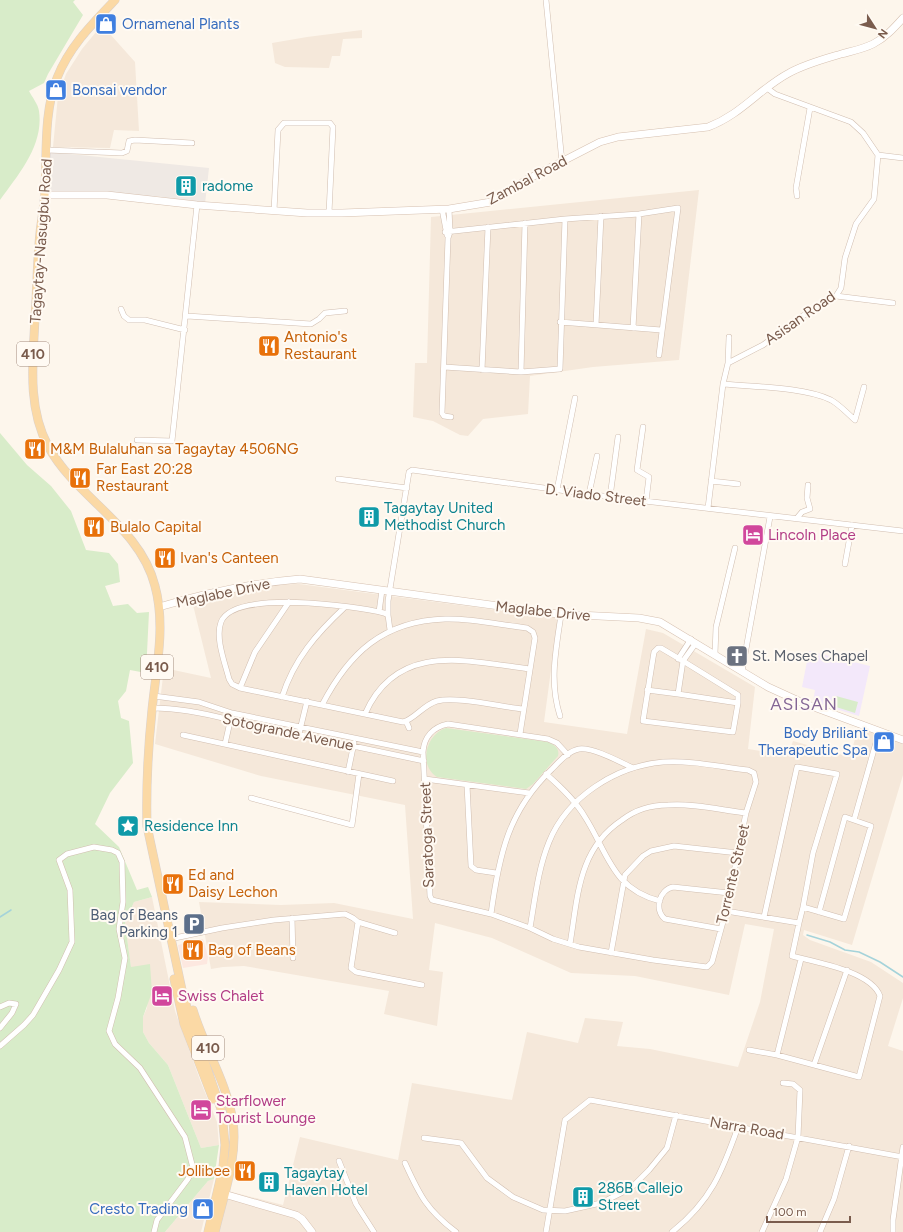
<svg xmlns="http://www.w3.org/2000/svg" width="903" height="1232" font-family="Figtree,sans-serif">
  <rect width="100%" height="100%" fill="#fdf6ec"/>
  <path fill="#f5e8da" d="M101,26L110,34L135,62L139,131L114,130L110,148L53,147L58,96L66,74L82,49Z
    M362,30V38L343,39L340,56H332L329,68L285,67L275,63L272,43L307,37Z
    M699,190L679,360L593,367L530,376L528,414L483,419L468,436L460,435L433,421L413,417L415,363H427L431,217Z
    M299,584L558,618L544,722L627,734L646,629L663,633L755,687L748,749L788,755L793,741L850,757L858,728L903,744V775L852,945L804,930L803,935L810,940L871,962L903,983V998L888,1046L903,1051V1232H217L228,1191L283,1205L300,1137L398,1160L412,1083L512,1100L527,1032L578,1043L585,1018L623,1022L617,1046L650,1049L738,1067L760,1002L774,929L745,924L729,995L635,976L571,973L492,938L435,923L429,970L443,972L437,1026L384,1014L389,991L244,966L223,967L211,969L199,902L281,905L334,903L413,919L405,805L261,776L155,744L164,668L211,678L192,601L264,585Z
    M152,897L175,1011L200,1080L217,1122L219,1145L201,1148L168,1065L149,1043L143,1032L142,1024L143,1017L147,1008L150,965L131,968L125,923L134,902Z
    M214,1179L201,1232H165L208,1181Z"/>
  <path fill="#fde8e0" d="M203,939L208,956L207,964L183,968L178,945Z"/>
  <path fill="#efe9e4" d="M50,152L209,168L205,204L156,196L153,198L52,192L48,186Z"/>
  <path fill="#f3e8fa" d="M809,651L870,666L859,716L813,702L815,690L802,687Z"/>
  <path fill="#d8ecc9" d="M0,0H75L73,2L83,15L48,74L44,83L29,91C32,97 38,104 39,111C44,145 19,174 0,200Z
    M0,433L27,465L51,486L71,511L86,550L109,553L118,564L120,582L105,586L113,606L128,604L137,613L149,612L146,673L130,670L126,691L118,701L121,718L129,721L133,763L110,793L95,824L119,847L137,890L148,887L152,897L134,902L125,923L131,967L150,964L152,992L143,1017V1032L149,1043L168,1065L201,1148L219,1145L214,1179L208,1181L165,1232H0Z
    M836,696L858,702L855,713L833,706Z
    M446,728L548,742C554,745 560,748 558,756L533,784L526,789L437,777C418,765 426,734 446,728Z"/>
  <g fill="none" stroke-linecap="round" stroke-linejoin="round">
    <path stroke="#a5d3da" stroke-width="1.5" d="M0,917L11,910
      M807,935L830,942L845,950L859,952L880,962L903,977"/>
    <g stroke="#d1beb0" stroke-width="6">
      <path id="street" d="M546,0L562,162
        M47,150L122,153L127,151L129,141L135,140L192,143
        M878,155L903,158
        M797,196L796,188L810,108
        M442,209L447,235
        M449,209L450,232L448,238L442,413L444,416L451,417
        M274,211L278,130L284,123H330L333,127L329,213
        M445,232L565,219L639,214L678,208L659,355
        M836,296L893,303
        M121,309L124,316L129,320H145L185,330
        M187,316L311,324L319,319L325,313L345,311
        M560,322L661,330
        M596,325L601,216
        M633,328L639,214
        M728,363L729,337
        M444,367L521,372L560,369L565,219
        M482,370L488,227
        M521,372L525,223
        M723,384C754,387 804,387 831,400C840,405 848,414 855,420L864,387
        M643,427L637,470L649,477L646,501
        M137,440L172,441L197,205
        M338,479L407,488
        M711,481L738,484
        M557,490L575,398
        M589,494L597,456
        M610,497L618,437
        M708,508L723,384L728,363L763,345L801,317L836,296L841,288L845,258L856,224L874,199L878,155L863,133L851,122L775,94L767,88
        M797,518L802,512L810,509L807,498L808,485
        M845,564L852,525
        M379,612L382,590
        M388,615V601L409,472L412,470L610,497L903,531
        M390,630L388,615L384,613C355,606 234,589 221,622C215,638 225,663 229,679L232,684L240,688L403,722C415,719 423,705 437,701C456,696 502,707 523,709
        M696,643L683,661L678,694L738,703L733,732L643,721L654,652L658,648H661L683,661L738,695V703
        M715,654L716,627L735,548
        M678,659L691,639
        M742,671L770,517
        M240,688L255,652L289,602
        M647,690L678,694
        M154,696L199,702L232,713L423,752
        M282,697C294,659 317,633 345,607
        M322,705C349,653 383,621 445,619C472,618 500,625 527,628L533,632L535,638L520,734
        M152,708C180,708 204,713 230,720L424,761
        M365,714C397,641 467,661 530,669
        M560,716C549,682 556,649 561,615
        M406,721L409,728
        M299,734L307,701
        M183,735L393,781
        M225,744L232,713
        M348,772L354,743
        M546,774C561,787 575,800 585,817C608,853 612,889 660,901
        M425,779L529,793
        M467,785L471,866L476,870L496,873
        M251,798L352,825L359,774
        M854,820L879,732
        M726,911L799,923L803,907
        M491,914C499,855 508,811 552,769C559,762 568,751 579,749C593,747 620,762 633,768
        M764,917L797,767L837,774L813,853L803,907L844,919L871,826L845,817L819,912
        M292,918L293,958
        M358,922L395,933
        M530,928C535,899 538,869 549,842C567,797 616,766 663,762C691,760 720,767 748,770L754,773L756,782L746,813L726,911L712,962L707,967L653,960L579,947L553,939L530,928L491,914L432,900L430,896L423,752C424,737 433,727 448,724L548,739L557,743L568,755
        M721,929L665,919C654,910 659,890 673,887L729,893
        M170,939L222,928L274,920L345,914L353,918L358,922L351,968L356,972L422,985
        M570,944C578,896 578,849 622,820C635,810 651,805 668,805C693,803 721,810 746,813
        M611,953L625,875L643,856L651,851L674,846L738,853
        M0,1007L9,1003L16,1004L12,1013L0,1028
        M0,1046L24,1025L33,1015L59,970L72,942L70,890L59,860L67,854L94,847L112,850L118,853L122,862L123,902L119,929L125,958L118,998L109,1031L115,1044L140,1068L185,1137L193,1168L188,1179L157,1220L154,1232
        M749,1050L777,1055L859,1077L880,996C871,971 815,962 792,956L799,923
        M777,1055L801,959
        M814,1065L847,970
        M424,1138L461,1143L487,1178L513,1197L543,1210L565,1211L601,1203L631,1188L649,1170L667,1148L676,1115
        M339,1161L356,1204L374,1232
        M405,1163C420,1196 427,1210 456,1232
        M546,1232L565,1120L590,1100L903,1157
        M672,1232C711,1201 722,1172 738,1127
        M762,1232L786,1179L798,1137L800,1090L793,1084L783,1083
        M820,1232L834,1199L849,1146
        M893,1232V1220L903,1147"/>
    </g>
    <g stroke="#d6c0b0" stroke-width="8">
      <path id="secondary" d="M44,195H107L197,205L307,213H342L449,209L491,202L528,179L600,142L618,137L708,127C742,114 759,89 789,73C805,64 824,59 841,54C852,51 863,49 873,44C885,38 894,28 903,18
        M159,607C206,593 251,583 300,579L558,614L639,618L660,622L768,687L803,703L903,740
        M224,1194L296,1215L302,1219L312,1232"/>
    </g>
    <g stroke="#dad1cd" stroke-width="9">
      <path id="primary" d="M115,0C92,24 69,47 57,78C42,117 48,162 44,202C43,213 41,223 40,233C37,261 37,290 35,318C33,360 27,407 48,446C76,498 140,526 155,586C166,626 156,669 152,710C148,749 146,788 147,826L182,990L192,1025L222,1112L225,1145L223,1167L208,1232
        M174,979L184,1024L213,1099
        M193,1010C204,1047 227,1082 233,1122C238,1158 223,1197 215,1232"/>
    </g>
    <use href="#street" stroke="#fff" stroke-width="5"/>
    <use href="#secondary" stroke="#fff" stroke-width="7"/>
    <use href="#primary" stroke="#fbd9a5" stroke-width="8"/>
  </g>
  <defs>
    <g id="shop-square" transform="scale(1.15)"><rect x="-9" y="-9" width="18" height="18" rx="4" fill="#3f7fe0" stroke="#fffaf3"/><path d="M-5-2.5h2.3a2.7 3.5 0 0 1 5.4 0H5L5.5 6h-11ZM-1.5-2.5h3a1.5 2.3 0 0 0-3 0Z" fill="#fff"/></g>
    <g id="building-square" transform="scale(1.15)"><rect x="-9" y="-9" width="18" height="18" rx="4" fill="#0f9aa8" stroke="#fffaf3"/><path d="M-4-6H4V6H1V3H-1V6H-4ZM-2.5-4.3h1.7v1.8h-1.7ZM.8-4.3h1.7v1.8H.8ZM-2.5-1h1.7V.8h-1.7ZM.8-1h1.7V.8H.8Z" fill="#fff"/></g>
    <g id="restaurant-square" transform="scale(1.15)"><rect x="-9" y="-9" width="18" height="18" rx="4" fill="#e8710a" stroke="#fffaf3"/><path d="M-5-6h1v4h1v-4h1v4h1v-4h1v5L-1.5 .5V6h-2V.5L-5-1ZM5-6V6H3V1.5H1.5Q1.5-4 5-6Z" fill="#fff"/></g>
    <g id="hotel-square" transform="scale(1.15)"><rect x="-9" y="-9" width="18" height="18" rx="4" fill="#d1479c" stroke="#fffaf3"/><path d="M-6-4.5h1.5V1H6V5H4.5V3h-9V5H-6ZM-4 0a1.8 1.8 0 1 1 3.6 0ZM.5 0V-2.5h3Q6-2.5 6 0Z" fill="#fff"/></g>
    <g id="church-square" transform="scale(1.15)"><rect x="-9" y="-9" width="18" height="18" rx="4" fill="#6b7280" stroke="#fffaf3"/><path d="M-1.2-6h2.4v3.5h3.3v2.4h-3.3V6h-2.4V-.1h-3.3v-2.4h3.3Z" fill="#fff"/></g>
    <g id="sight-square" transform="scale(1.15)"><rect x="-9" y="-9" width="18" height="18" rx="4" fill="#0f9aa8" stroke="#fffaf3"/><path d="M0-6L1.8-2.2L6-1.7L2.9 1.2L3.7 5.4L0 3.3L-3.7 5.4L-2.9 1.2L-6-1.7L-1.8-2.2Z" fill="#fff"/></g>
    <g id="parking-square" transform="scale(1.15)"><rect x="-9" y="-9" width="18" height="18" rx="4" fill="#5c6f8a" stroke="#fffaf3"/><path d="M-3.5-5.5H1a3.5 3.5 0 0 1 0 7H-1V5.5H-3.5ZM-1-3.4V-.6H.8a1.4 1.4 0 0 0 0-2.8Z" fill="#fff"/></g>
  </defs>
  <g fill-rule="evenodd">
    <use href="#shop-square" x="106" y="24"/>
    <use href="#shop-square" x="56" y="90"/>
    <use href="#building-square" x="186" y="186"/>
    <use href="#restaurant-square" x="269" y="346"/>
    <use href="#restaurant-square" x="35" y="449"/>
    <use href="#restaurant-square" x="80" y="478"/>
    <use href="#building-square" x="369" y="517"/>
    <use href="#restaurant-square" x="94" y="527"/>
    <use href="#hotel-square" x="753" y="535"/>
    <use href="#restaurant-square" x="165" y="558"/>
    <use href="#church-square" x="737" y="656"/>
    <use href="#shop-square" x="884" y="742"/>
    <use href="#sight-square" x="128" y="826"/>
    <use href="#restaurant-square" x="173" y="884"/>
    <use href="#parking-square" x="194" y="924"/>
    <use href="#restaurant-square" x="193" y="950"/>
    <use href="#hotel-square" x="162" y="996"/>
    <use href="#hotel-square" x="201" y="1110"/>
    <use href="#restaurant-square" x="245" y="1171"/>
    <use href="#building-square" x="269" y="1182"/>
    <use href="#building-square" x="583" y="1197"/>
    <use href="#shop-square" x="203" y="1209"/>
  </g>
  <g text-anchor="middle" stroke-width="4" stroke-linejoin="round" paint-order="stroke">
    <g fill="#fffaf3" stroke="#a28b7f" stroke-width="1">
      <rect x="17" y="342" width="32" height="24" rx="3"/>
      <rect x="141" y="655" width="32" height="24" rx="3"/>
      <rect x="192" y="1036" width="32" height="24" rx="3"/>
    </g>
    <g font-size="14" font-weight="bold" fill="#7a5c4d">
      <text x="33" y="359">410</text>
      <text x="157" y="672">410</text>
      <text x="208" y="1053">410</text>
    </g>
    <g font-size="15" fill="#366cbe" stroke="#fffaf3" text-anchor="start">
      <text x="122" y="29">Ornamenal Plants</text>
      <text x="72" y="95">Bonsai vendor</text>
      <text x="868" y="738" text-anchor="end">Body Briliant<tspan x="868" dy="17">Therapeutic Spa</tspan></text>
      <text x="188" y="1214" text-anchor="end">Cresto Trading</text>
    </g>
    <g font-size="15" fill="#7a5c4d" stroke="#fffaf3">
      <text transform="translate(527 180) rotate(-28)" y="5">Zambal Road</text>
      <text transform="translate(41 241) rotate(-86)" y="5">Tagaytay-Nasugbu Road</text>
      <text transform="translate(800 318) rotate(-35)" y="5">Asisan Road</text>
      <text transform="translate(596 495) rotate(7)" y="5">D. Viado Street</text>
      <text transform="translate(223 593) rotate(-12)" y="5">Maglabe Drive</text>
      <text transform="translate(543 611) rotate(6)" y="5">Maglabe Drive</text>
      <text transform="translate(288 732) rotate(12)" y="5">Sotogrande Avenue</text>
      <text transform="translate(427 835) rotate(-92)" y="5">Saratoga Street</text>
      <text transform="translate(733 874) rotate(-77)" y="5">Torrente Street</text>
      <text transform="translate(747 1128) rotate(10)" y="5">Narra Road</text>
    </g>
    <g font-size="15" fill="#0d838f" stroke="#fffaf3" text-anchor="start">
      <text x="202" y="191">radome</text>
      <text x="384" y="513">Tagaytay United<tspan x="384" dy="17">Methodist Church</tspan></text>
      <text x="144" y="831">Residence Inn</text>
      <text x="284" y="1178">Tagaytay<tspan x="284" dy="17">Haven Hotel</tspan></text>
      <text x="598" y="1193">286B Callejo<tspan x="598" dy="17">Street</tspan></text>
    </g>
    <g font-size="15" fill="#c56008" stroke="#fffaf3" text-anchor="start">
      <text x="284" y="342">Antonio's<tspan x="284" dy="17">Restaurant</tspan></text>
      <text x="50" y="454">M&amp;M Bulaluhan sa Tagaytay 4506NG</text>
      <text x="96" y="474">Far East 20:28<tspan x="96" dy="17">Restaurant</tspan></text>
      <text x="110" y="532">Bulalo Capital</text>
      <text x="180" y="563">Ivan's Canteen</text>
      <text x="188" y="880">Ed and<tspan x="188" dy="17">Daisy Lechon</tspan></text>
      <text x="208" y="955">Bag of Beans</text>
      <text x="230" y="1176" text-anchor="end">Jollibee</text>
    </g>
    <g font-size="15" fill="#b23c85" stroke="#fffaf3" text-anchor="start">
      <text x="768" y="540">Lincoln Place</text>
      <text x="178" y="1001">Swiss Chalet</text>
      <text x="216" y="1106">Starflower<tspan x="216" dy="17">Tourist Lounge</tspan></text>
    </g>
    <g font-size="15" fill="#5b616d" stroke="#fffaf3" text-anchor="start">
      <text x="752" y="661">St. Moses Chapel</text>
    </g>
    <g font-size="15" fill="#4e5e75" stroke="#fffaf3" text-anchor="end">
      <text x="178" y="920">Bag of Beans<tspan x="178" dy="17">Parking 1</tspan></text>
    </g>
    <g font-size="17" letter-spacing="1" fill="#846695" stroke="#fffaf3">
      <text x="804" y="710">ASISAN</text>
    </g>
  </g>
  <g transform="translate(875 28) rotate(126)" stroke="#fffaf3" stroke-width="3" paint-order="stroke">
  <path d="M0-3L7 15L0 10L-7 15Z" fill="#7a5c4d"/>
  <text y="-6" font-size="11" font-weight="bold" text-anchor="middle" fill="#7a5c4d">N</text>
  </g>
  <path d="M767 1216v6h83v-6" fill="none" stroke="#7a5c4d" stroke-width="2"/>
  <text x="773" y="1216" font-size="12" fill="#7a5c4d" stroke="#fffaf3" stroke-width="3" paint-order="stroke">100 m</text>
</svg>
